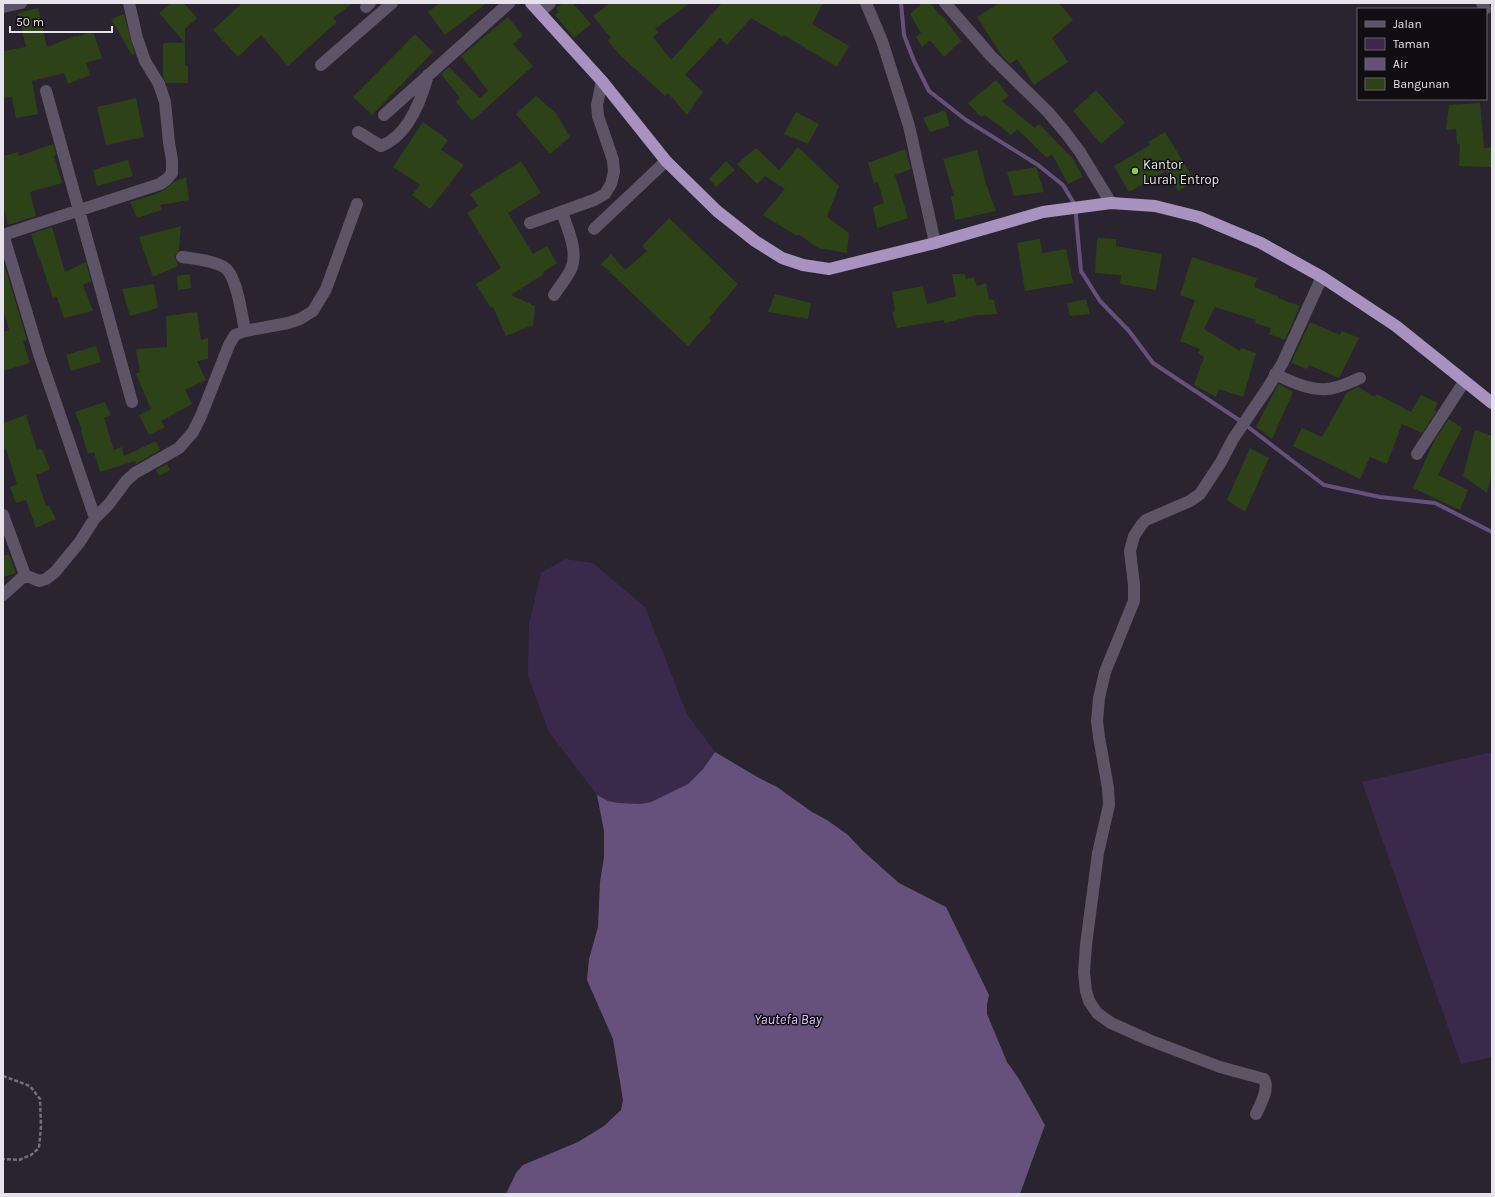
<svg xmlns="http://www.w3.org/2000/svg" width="1495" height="1197" font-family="Karla,sans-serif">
  <rect width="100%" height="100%" fill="#29242f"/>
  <path fill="#3a294a" d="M565,559L593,563L645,607L687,714L715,752L703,769L688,784L651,802L640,804L618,803L608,801L597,795L549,732L528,677L529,624L541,573Z
    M1492,752V1057L1461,1064L1362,782Z"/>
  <path fill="#66517c" d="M715,752L759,778L777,787L812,812L827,820L848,835L863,851L899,883L946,907L989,995L987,1004V1014L1007,1062L1019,1079L1045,1125L1020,1194H506L516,1173L523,1165L578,1142L604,1126L621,1110L623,1100L613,1039L587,980L589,959L598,927L600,882L604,857V831L597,795L608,801L618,803L640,804L651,802L688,784L703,769Z"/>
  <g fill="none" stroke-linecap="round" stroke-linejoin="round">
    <path stroke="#66517c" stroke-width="4" d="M901,3L904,35L914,61L929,91L966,120L1038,165L1063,185L1075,205L1081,271L1100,301L1129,331L1153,363L1239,420L1324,485L1380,497L1435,503L1492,532"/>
  </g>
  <path fill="#2d4217" d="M171,3H184L197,18L185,29V66H188V83H166L163,77V43H185L159,13Z
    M242,3H353L333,18L337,22L288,66L261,35L238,57L213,30Z
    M440,3H487L445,35L428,12Z
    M563,3H573L591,24L574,38L555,15L559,12L556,8Z
    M610,3H690L655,29L658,32L653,37L671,60L722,3H823L812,24L849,46L837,67L784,35L783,37L751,18L727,45L720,38L685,75L703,92L687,115L668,93L665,96L622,57L608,41L611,38L593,16Z
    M922,3H930L941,16L942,15L961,41L944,57L930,40L922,47L916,37L921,33L910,14Z
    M999,3H1059L1073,20L1052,38L1068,62L1034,85L1017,59L1010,64L1002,56L977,17Z
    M38,8L47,47L75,36L76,37L93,31L102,58L86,63L90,75L68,84L64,73L32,81L38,114L16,118L12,97L3,98V51L26,47L18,13Z
    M124,14L135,54L132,55L111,19Z
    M508,17L523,36L513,44L533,66L472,121L456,102L460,98L441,74L449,67L480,98L488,91L461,56Z
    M415,34L433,52L372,115L353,97Z
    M996,80L1009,96L1002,101L1035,128L1039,124L1071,157H1072L1083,177L1068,184L1052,154L1047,158L1017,129L1011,135L985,115L981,117L968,103Z
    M1096,90L1125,123L1101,144L1073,111Z
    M536,96L556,113L570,137L550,154L516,114Z
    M136,98L144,137L106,145L97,107Z
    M1480,103L1484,148L1492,147V167L1459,166L1460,144H1457L1456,129L1446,130L1449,105Z
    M945,110L950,126L930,132L923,118Z
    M796,112L819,124L808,144L784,134Z
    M423,122L448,140L441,150L464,165L430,209L412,195L420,185L393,167Z
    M1165,132L1195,181L1178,191L1166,171L1129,192L1114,166L1150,145L1148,142Z
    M53,144L56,155L54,156L62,183L30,192L36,216L8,225L3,207V156L18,152L19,156Z
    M798,147L839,186L827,217L849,233L847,253L818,248L798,234L797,236L763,215L785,189L765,176L757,184L737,164L756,148L779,170Z
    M905,149L911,169L895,175L908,218L877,228L873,207L884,203L878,182L874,183L868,163Z
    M977,150L986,184L996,211L955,220L951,196H954L943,159Z
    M128,160L133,176L97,186L93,170Z
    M521,161L541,193L508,213L533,254L547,246L557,263L543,272L544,274L511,295L535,306L533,325L506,336L493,307L491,308L476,284L501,268L467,213L478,206L470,194Z
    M726,161L735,170L716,187L709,179Z
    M1036,167L1044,192L1014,196L1007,172Z
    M186,177L189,200L160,205L162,210L137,218L130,202L156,194L164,190L174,182Z
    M669,218L738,284L709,318L711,321L688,346L601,264L611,254L625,270L647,251L642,246Z
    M181,226L179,250L175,256L178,266L153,277L139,237Z
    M52,227L65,272L86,262L91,282L83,285L93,311L64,318L57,297L53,298L39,256H38L31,234Z
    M1097,238L1116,239V246L1162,254L1156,290L1120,284L1121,275L1095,273Z
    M1040,239L1042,253L1066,249L1073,283L1025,291L1017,243Z
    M1192,257L1257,278L1254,287L1278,296V298L1300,306L1285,340L1269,334L1271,328L1255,323L1256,320L1215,307L1204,329L1240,351L1241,348L1256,353L1243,397L1219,389L1216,397L1194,385L1204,357L1198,353L1200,349L1180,341L1195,300L1180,295Z
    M3,260L27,340L23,341L30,363L3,371V332L9,330L3,309Z
    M190,274L191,288L178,290L177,276Z
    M952,274H965L966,279L974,277L977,286L986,283L989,299L994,300L997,314L977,315L945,323L943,320L897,328L892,312L895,311L892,292L923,286L927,304L956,296Z
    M154,284L158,308L130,316L122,289Z
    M775,294L811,303L808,319L768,312Z
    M1086,299L1090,314L1070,316L1067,303Z
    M197,312L201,340L208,338V359L197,361L206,380L185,390L192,404L161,421L165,427L149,435L139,415L151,409L136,374L140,372L136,349L167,347L166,316Z
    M1310,322L1340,335L1342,331L1359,338L1339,378L1309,365L1307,369L1291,363Z
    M96,346L101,362L71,371L66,355Z
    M1279,384L1293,392L1272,439L1256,427L1272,396Z
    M1358,387L1375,397L1377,394L1411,412L1421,395L1438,403L1434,410L1436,412L1422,433L1402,424L1387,464L1370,457L1360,479L1293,446L1302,428L1322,437L1347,392Z
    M105,402L111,415L104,418L114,450L122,447L124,456L156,441L160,450L136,464L135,461L100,472L94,452L88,454L81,431L82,430L75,412Z
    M26,415L37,450L42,449L50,469L36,475L46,506L49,505L56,519L36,528L26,500L16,503L10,487L17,484L6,449L3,450V423Z
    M1449,419L1462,428L1438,475L1468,490L1460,510L1413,488L1435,439Z
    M1475,430L1492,436V473L1487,493L1463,476Z
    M1250,448L1269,458L1245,512L1227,500Z
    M167,464L170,470L159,476L156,470Z
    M9,554L16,573L3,577V556Z"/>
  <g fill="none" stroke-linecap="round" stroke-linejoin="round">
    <path stroke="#746f79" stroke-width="2.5" stroke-dasharray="4 2" stroke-linecap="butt" d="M3,1076L30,1086L40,1099L41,1126L39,1148L31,1155L19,1160L3,1159"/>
    <path stroke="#5d5467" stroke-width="12" d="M866,3L882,41L909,126L935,243
      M945,3L991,56L1048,112L1065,132L1080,152L1111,203
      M1482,3L1485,9
      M3,7L21,3
      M366,7L370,3
      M540,12L550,3
      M321,65L392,3
      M46,91L132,402
      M384,115L509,3
      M358,132L381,146C408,136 421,101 428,75
      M530,223L594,200L605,194L611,184L614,172L613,160L598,116L597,105L602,81
      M594,229L666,161
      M3,234L39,354L95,518
      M3,235L160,184L167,179L172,173V160L169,143L165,102L159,84L145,61L137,38L129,3
      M182,257C196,259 211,260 224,267C237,275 242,316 245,331
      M554,295C559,287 567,278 571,269C579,252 567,228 562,212
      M1275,374C1294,383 1316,394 1337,387C1345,385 1353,381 1360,378
      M1417,454L1464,382
      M3,515L25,575
      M3,595L25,575L39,581L46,579L55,572L79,543L95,518L109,504L126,481L135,473L179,448L193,432L201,416L229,345L235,335L245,331L288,323L300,319L313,311L326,289L357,204
      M1256,1114C1260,1105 1270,1089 1264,1079L1220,1067L1149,1040L1111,1023L1097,1013L1089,1001L1086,991L1084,972L1086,945L1098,853L1109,805L1108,788L1099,737L1097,721L1099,698L1105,672L1134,601V585L1130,551L1134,536L1142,524L1146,520L1190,501L1200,494L1221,462L1233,439L1269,386L1283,362L1322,277"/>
    <path stroke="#a892c0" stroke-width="12" d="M531,3L602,81L666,161L717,211L755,241L782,258L803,265L829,269L935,243L1043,212L1111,203L1155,206L1199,217L1261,243L1322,277L1396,326L1492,403"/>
  </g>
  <circle fill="#8dce44" stroke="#110e13" stroke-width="1.5" cx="1135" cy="171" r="4"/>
  <g text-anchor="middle" stroke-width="3" stroke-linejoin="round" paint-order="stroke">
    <g font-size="13" fill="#e6e3ea" stroke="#110e13" text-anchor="start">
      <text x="1143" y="169">Kantor<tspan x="1143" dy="15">Lurah Entrop</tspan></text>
    </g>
    <g font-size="14" font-style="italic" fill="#dfc4fc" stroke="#110e13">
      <text x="788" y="1024">Yautefa Bay</text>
    </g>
  </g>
  <rect width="1495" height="1197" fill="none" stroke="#e6e3ea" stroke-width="8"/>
  <rect x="1357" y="8" width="130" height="92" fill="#110e13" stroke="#666369"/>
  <rect x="1365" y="21" width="20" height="6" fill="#5d5467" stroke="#666369"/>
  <text x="1393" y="28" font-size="12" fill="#e6e3ea">Jalan</text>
  <rect x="1365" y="38" width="20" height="12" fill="#3a294a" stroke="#666369"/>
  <text x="1393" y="48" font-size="12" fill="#e6e3ea">Taman</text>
  <rect x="1365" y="58" width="20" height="12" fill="#66517c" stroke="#666369"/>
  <text x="1393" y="68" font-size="12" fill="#e6e3ea">Air</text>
  <rect x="1365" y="78" width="20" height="12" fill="#2d4217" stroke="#666369"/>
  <text x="1393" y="88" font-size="12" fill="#e6e3ea">Bangunan</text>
  <path d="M10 26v6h102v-6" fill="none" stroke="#e6e3ea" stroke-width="2"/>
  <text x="16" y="26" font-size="12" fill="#e6e3ea" stroke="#110e13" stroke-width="3" paint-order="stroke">50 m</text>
</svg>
